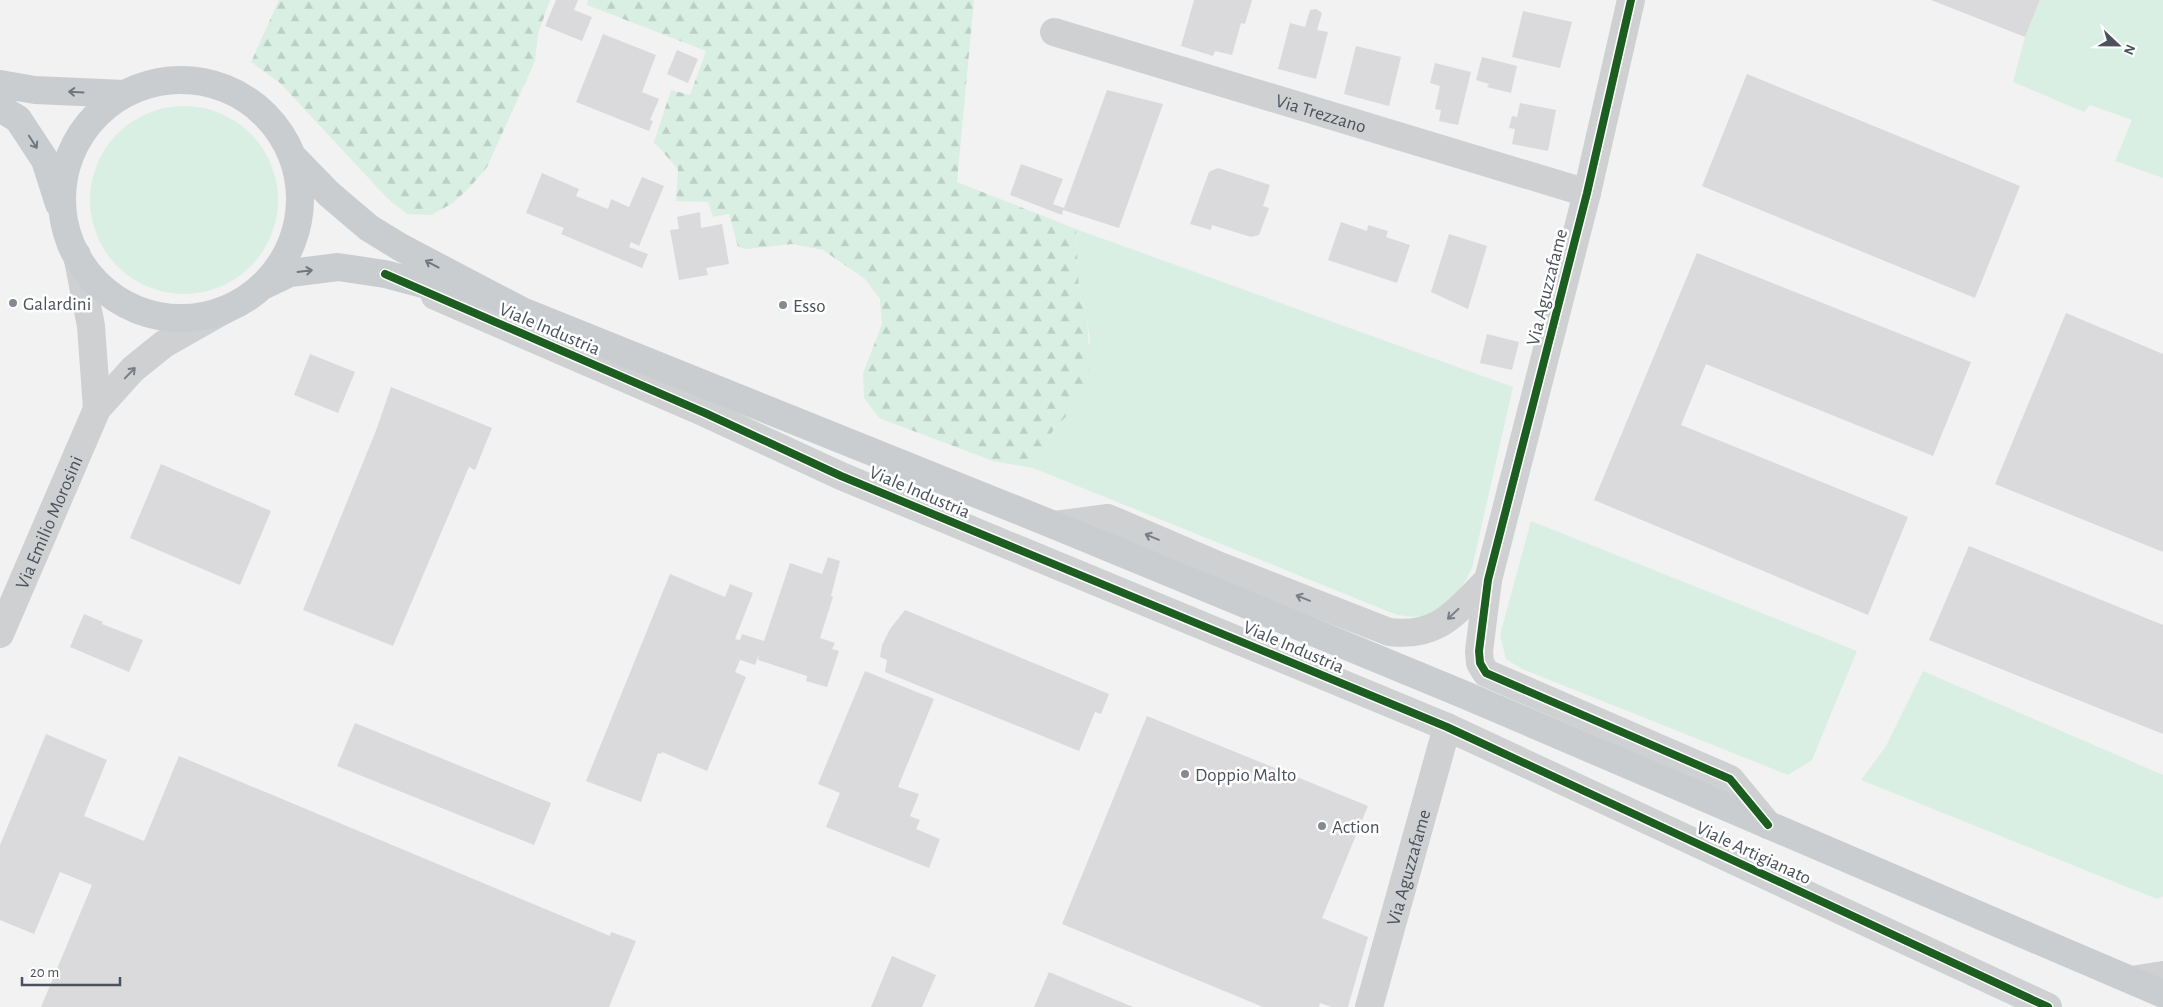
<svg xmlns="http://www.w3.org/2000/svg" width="2163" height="1007" font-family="'Alegreya Sans',sans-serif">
  <defs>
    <pattern id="forest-firs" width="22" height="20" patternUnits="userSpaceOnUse" patternTransform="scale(1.25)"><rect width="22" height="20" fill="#d9efe4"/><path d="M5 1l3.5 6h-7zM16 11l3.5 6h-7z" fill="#bccfc6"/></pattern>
  </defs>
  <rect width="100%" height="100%" fill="#f2f2f2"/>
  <path fill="#d9efe4" d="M2040,0H2163V178L2115,161L2132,120L2090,105L2084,112L2013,82L2025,37Z
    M90 200a94 94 0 1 1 188 0a94 94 0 1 1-188 0Z
    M1076,229L1513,387L1472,568C1463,588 1447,608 1425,616C1418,618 1405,616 1397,615L1033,468L1042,455L1052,432L1069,413L1090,342L1087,317L1079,292Z
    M1531,521L1857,651L1812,760L1788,775L1522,669L1506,659L1500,635Z
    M1923,671L2163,775V896L2157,899L1861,780L1886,746Z"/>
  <path fill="url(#forest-firs)" d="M279,0H550L538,34L535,61L487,167L471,186L453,203L431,215L407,214L388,199L280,83L251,62Z
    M588,0H974L957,182L1076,229L1079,292L1087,317L1090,366L1083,391L1069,413L1052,432L1042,455L1033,468L993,461L879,418L864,398L863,373L882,324L880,299L865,279L823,250L792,244L747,249L738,247L729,214L713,217L708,202L676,201L678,169L654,142L671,90L690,95L706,51L587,5Z"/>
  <path fill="#dadadc" d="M556,0H578L574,10L592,17L582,41L545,26Z
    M1194,0H1252L1245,24L1241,23L1232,55L1215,51L1213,56L1181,46Z
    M1931,0H2040L2025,37Z
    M1316,9L1322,13L1317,30L1328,32L1316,79L1278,69L1290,23L1305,27L1310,10Z
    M1523,11L1572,22L1560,68L1512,57Z
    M603,34L656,55L642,92L659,99L650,120L653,121L649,131L576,102Z
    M1356,46L1401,57L1389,106L1344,94Z
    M677,50L698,59L688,83L667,74Z
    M1482,57L1517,66L1511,93L1487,87L1489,84L1476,80Z
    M1435,63L1471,72L1458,125L1439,121L1441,110L1435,109L1440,86L1430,83Z
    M1747,74L2020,186L1975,298L1702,186Z
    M1107,90L1163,104L1119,228L1063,210L1062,215L1010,195L1021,164L1063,179L1053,204L1064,208Z
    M1520,103L1556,110L1548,151L1512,144L1515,129L1509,128L1512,116L1517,117Z
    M1218,168L1270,185L1263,206L1269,208L1259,235L1251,237L1212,225L1211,230L1190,224L1209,172Z
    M542,173L579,189L576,196L608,209L611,199L629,207L642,177L664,186L639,246L631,242L629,247L648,254L642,268L561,234L564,228L526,213Z
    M700,212L701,228L722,224L729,264L706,268L708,275L679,280L670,230L679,229L677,217Z
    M1341,222L1367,231L1368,225L1388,231L1386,237L1410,245L1397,283L1328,260Z
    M1449,234L1487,246L1468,309L1431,292Z
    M1697,253L1971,362L1933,456L1706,364L1681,425L1908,517L1868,615L1594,500Z
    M2066,313L2163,354V552L1995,484Z
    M1487,334L1519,342L1512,370L1480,363Z
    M310,354L355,372L338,413L294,395Z
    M391,387L492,428L475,470L469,467L393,646L303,610L377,428Z
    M161,464L271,511L240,585L130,538Z
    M1969,546L2163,625V734L1929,640Z
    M828,557L840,561L831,596L833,597L820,638L835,643L832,649L839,651L827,687L806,681L807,676L758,660L759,654L755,665L735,658L740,660L735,672L746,677L707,771L662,752L661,754L658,753L641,802L586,781L670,574L725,597L730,584L753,593L735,639L740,640L742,634L764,641L790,563L822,574Z
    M905,610L1109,694L1101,714L1095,712L1079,751L885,672L887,660L880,657L882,645L890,629Z
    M84,614L103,622L102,624L143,640L129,672L70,647Z
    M865,671L934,699L898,787L919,794L910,816L920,820L916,829L940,839L929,868L826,827L840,793L818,784Z
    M1147,716L1368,806L1322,918L1368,937L1348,1007H1332L1320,1003L1319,1007H1263L1062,924Z
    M355,723L551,803L534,845L337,766Z
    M46,734L107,760L84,816L144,841L179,756L610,936L611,932L636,941L609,1007H41L92,885L60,872L34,934L0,920V845Z
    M892,956L936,975L922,1007H871Z
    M1049,972L1133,1007H1034Z"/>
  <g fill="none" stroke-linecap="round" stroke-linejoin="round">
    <g stroke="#ced0d2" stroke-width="28">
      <path d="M1631,0L1587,193L1488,580L1479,651L1480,663L1486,673L1730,779L1768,825"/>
      <path id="s1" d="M1054,32L1587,193"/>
      <path d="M77,255L91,326L97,409"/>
      <path d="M435,296L705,413L841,476L1447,727L2048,1007"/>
      <path d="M1054,525L1108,518L1220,566L1389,632C1439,638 1455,612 1488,580"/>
      <path id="s2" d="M0,634L97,409L133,369L164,344L224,310"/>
      <path d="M2131,980L2163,975"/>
      <path id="s3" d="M1369,1007L1447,727"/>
    </g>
    <path stroke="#cacdcf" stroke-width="28" d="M62 199a119 119 0 1 1 238 0a119 119 0 1 1-238 0Z
      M0,84L35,90L125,94
      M0,108L18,119L45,160L59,204
      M294,158L329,194L369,228L400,247L522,311L1054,525L1465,695L2163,994
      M265,285L290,273L338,267L385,274L472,297"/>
    <g stroke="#fff" stroke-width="11">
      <path id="cycleway" d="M1631,0L1587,193L1488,580L1479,651L1480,663L1486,673L1730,779L1768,825
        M385,274L705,413L841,476L1447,727L2048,1007"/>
    </g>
    <use href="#cycleway" stroke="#1b5e20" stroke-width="8"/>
  </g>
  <defs><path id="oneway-shaft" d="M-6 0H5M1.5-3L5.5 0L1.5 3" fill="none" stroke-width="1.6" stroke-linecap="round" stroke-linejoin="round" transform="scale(1.25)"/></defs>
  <g stroke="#71777f">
    <use href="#oneway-shaft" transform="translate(76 92) rotate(-177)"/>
    <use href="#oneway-shaft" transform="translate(33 142) rotate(57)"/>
    <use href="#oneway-shaft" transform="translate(432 264) rotate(-152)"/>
    <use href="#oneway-shaft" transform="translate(305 271) rotate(-7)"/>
  </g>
  <g stroke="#797e86">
    <use href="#oneway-shaft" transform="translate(130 373) rotate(-46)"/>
    <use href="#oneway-shaft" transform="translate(1152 537) rotate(-157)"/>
    <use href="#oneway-shaft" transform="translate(1303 598) rotate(-158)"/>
    <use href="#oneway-shaft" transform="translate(1453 614) rotate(137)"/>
  </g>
  <g fill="#858a91" stroke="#fff" stroke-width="2">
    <circle cx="13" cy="303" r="5"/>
    <circle cx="783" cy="305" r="5"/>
    <circle cx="1185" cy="774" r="5"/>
    <circle cx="1322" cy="826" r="5"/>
  </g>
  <g text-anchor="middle" stroke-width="5" stroke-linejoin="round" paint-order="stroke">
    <g font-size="19" fill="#4b525d" stroke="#fff">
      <text dy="7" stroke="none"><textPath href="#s1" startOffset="279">Via Trezzano</textPath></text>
      <text transform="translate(1546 287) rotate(-76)" y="7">Via Aguzzafame</text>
      <text transform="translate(550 328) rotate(23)" y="7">Viale Industria</text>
      <text transform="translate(920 491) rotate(23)" y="7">Viale Industria</text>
      <text dy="7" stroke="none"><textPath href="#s2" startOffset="122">Via Emilio Morosini</textPath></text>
      <text transform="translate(1294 646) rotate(23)" y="7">Viale Industria</text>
      <text transform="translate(1754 852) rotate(25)" y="7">Viale Artigianato</text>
      <text dy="7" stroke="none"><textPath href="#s3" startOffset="145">Via Aguzzafame</textPath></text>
    </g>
    <g font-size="19" fill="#4b525d" stroke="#fff" text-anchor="start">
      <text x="23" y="310">Galardini</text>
      <text x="793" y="312">Esso</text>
      <text x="1195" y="781">Doppio Malto</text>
      <text x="1332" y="833">Action</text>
    </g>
  </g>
  <g transform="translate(2118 45) rotate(112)" stroke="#ffffff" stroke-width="4" paint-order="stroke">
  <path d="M0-4L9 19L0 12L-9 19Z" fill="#4b525d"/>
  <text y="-8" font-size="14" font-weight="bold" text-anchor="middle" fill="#4b525d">N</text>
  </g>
  <path d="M22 977v8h98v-8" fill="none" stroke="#4b525d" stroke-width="2.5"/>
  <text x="30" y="977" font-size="15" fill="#4b525d" stroke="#ffffff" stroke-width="4" paint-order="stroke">20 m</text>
</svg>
